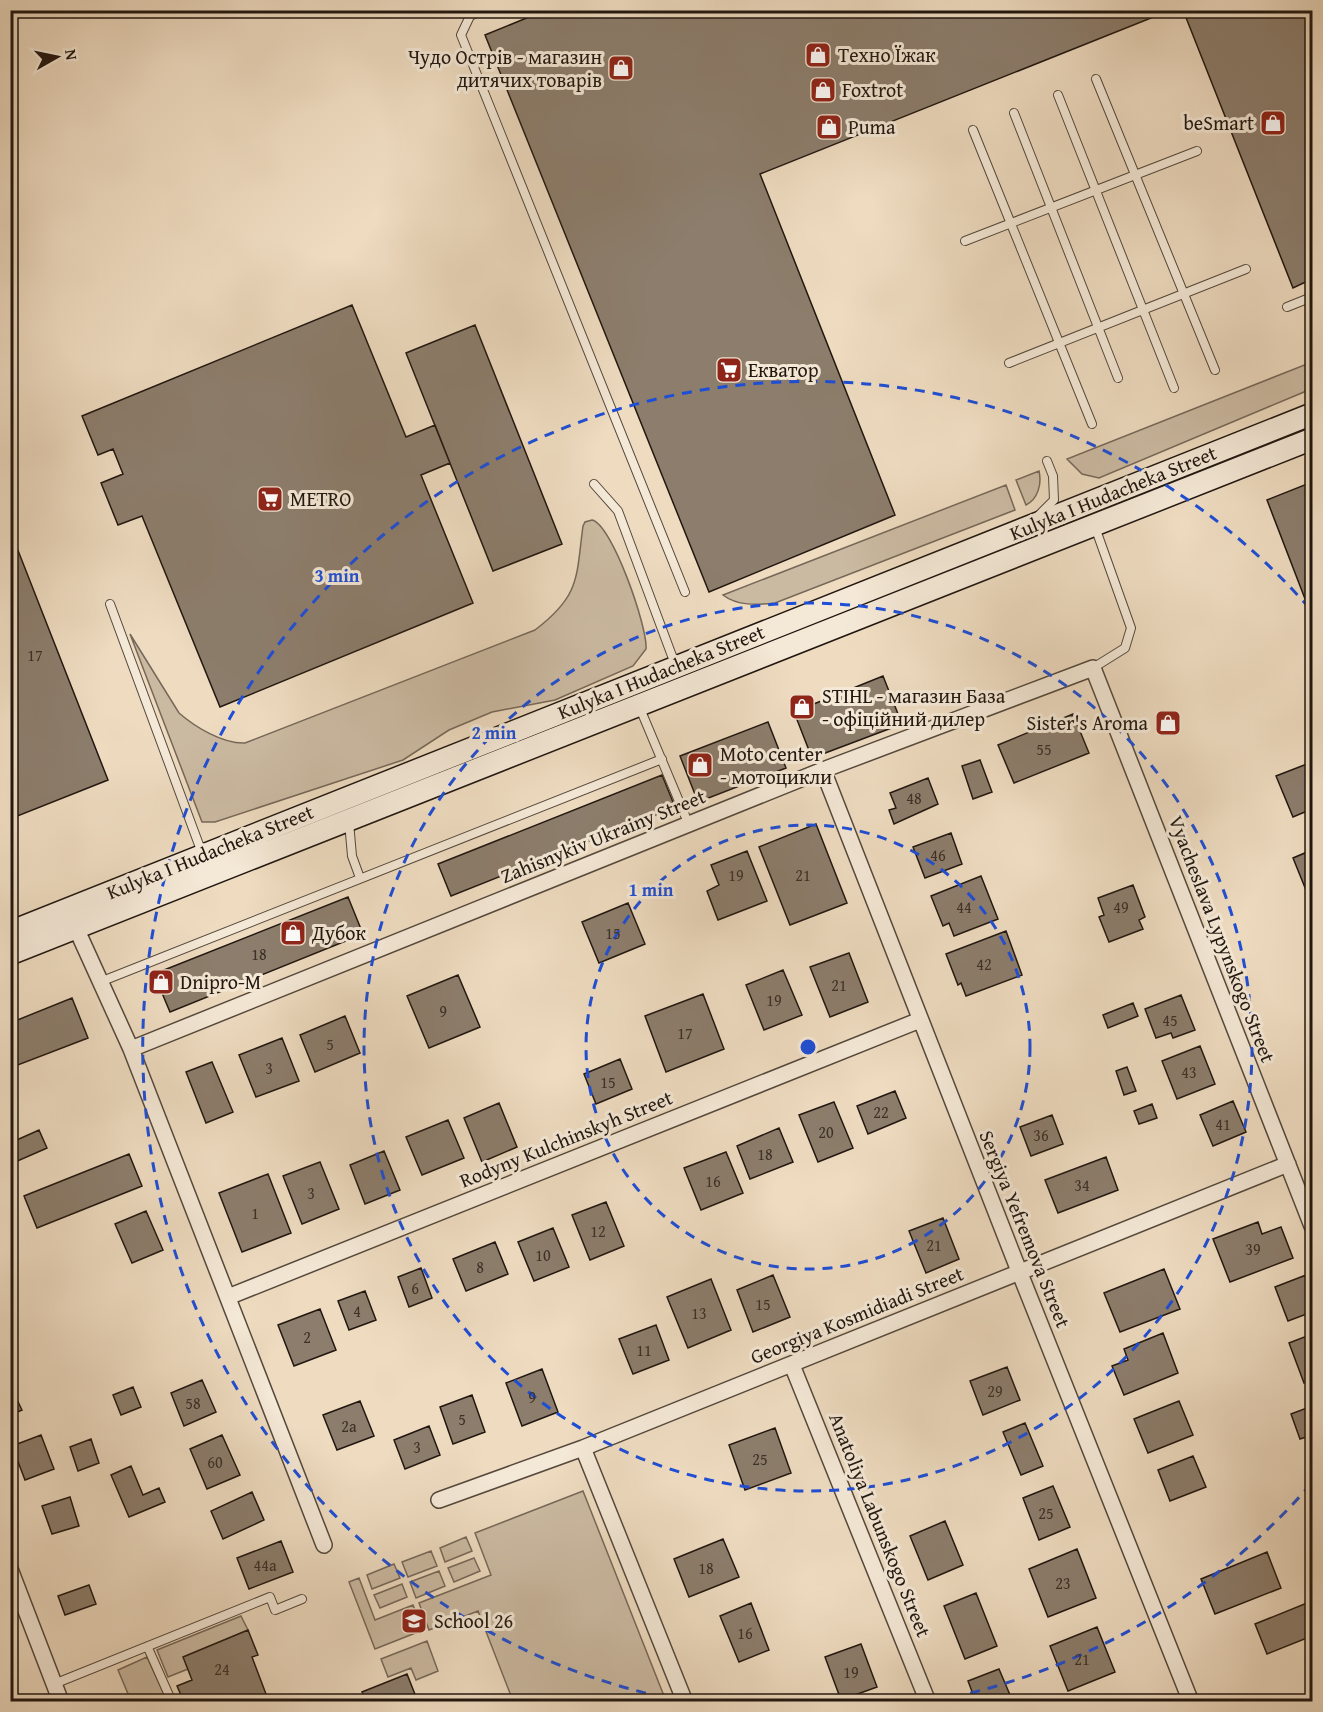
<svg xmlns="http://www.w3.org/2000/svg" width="1323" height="1712" font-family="'Gentium Book Plus',serif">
  <rect width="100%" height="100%" fill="#eedbc0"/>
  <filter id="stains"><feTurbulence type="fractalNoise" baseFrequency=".00333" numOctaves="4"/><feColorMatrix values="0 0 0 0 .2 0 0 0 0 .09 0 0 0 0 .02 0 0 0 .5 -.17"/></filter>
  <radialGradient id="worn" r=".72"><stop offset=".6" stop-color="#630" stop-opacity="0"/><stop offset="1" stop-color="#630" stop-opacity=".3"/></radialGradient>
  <path fill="#cbbaa2" stroke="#766859" stroke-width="1.5" d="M1312,362V385L1304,392L1099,478L1082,474L1067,459Z
    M1039,471C1042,484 1038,499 1026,505L1016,480Z
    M1006,485L1015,510L775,603C757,605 737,606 723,595Z
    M592,520C612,524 648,628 646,649L633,666L555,700L492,712L449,730L403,760L215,822H202L130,634L179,713C195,727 223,744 245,743L535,630C581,595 576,577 583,526L585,522Z
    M583,1491L666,1701H513L478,1611L429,1630L419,1603L491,1575L475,1533Z
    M466,1537L472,1551L445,1562L440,1548Z
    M431,1551L437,1566L408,1577L402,1562Z
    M474,1558L480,1571L454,1582L448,1568Z
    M394,1564L400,1578L372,1589L367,1575Z
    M439,1571L445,1586L416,1598L410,1582Z
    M359,1578L375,1620L413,1605L423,1630L375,1649L349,1582Z
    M402,1584L407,1597L380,1608L374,1595Z
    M241,1616L248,1630L184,1657L188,1669L168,1677L157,1650Z
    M427,1641L438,1671L416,1680L411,1668L388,1677L381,1659Z
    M147,1657L167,1701H131L118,1670Z"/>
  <path fill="#8c7d6c" stroke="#211710" stroke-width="1.5" d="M546,10H1171L760,174L895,515L709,592L485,35Z
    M1183,10H1312V279L1293,288Z
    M352,305L406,437L435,425L450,463L421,475L473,603L220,707L142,516L118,525L101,483L123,474L113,449L98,455L82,416Z
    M475,325L562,544L493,571L406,353Z
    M1312,482V617L1267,500Z
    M10,530L108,780L10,819Z
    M883,676L902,724L812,758L794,712Z
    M1073,714L1089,753L1014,783L998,745Z
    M768,722L786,768L698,802L680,756Z
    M980,760L992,792L973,799L962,766Z
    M1312,762V809L1293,817L1276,776Z
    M662,775L675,807L451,896L438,864Z
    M928,778L938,804L894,824L889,810L896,808L890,793Z
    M816,824L847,903L790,925L759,847Z
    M951,833L962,864L925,878L913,847Z
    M1312,850V905L1293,858Z
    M747,851L767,901L718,920L707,891L719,885L711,865Z
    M981,876L998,919L954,936L949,923L943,926L931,896Z
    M1133,885L1145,917L1139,920L1143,929L1109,942L1099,917L1104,915L1098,898Z
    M348,897L363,934L170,1012L154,974Z
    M628,903L645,944L599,963L582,922Z
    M1006,931L1022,975L966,996L961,983L958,985L946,954Z
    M849,953L868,1002L830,1017L810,967Z
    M783,970L802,1015L764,1030L746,985Z
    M458,975L480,1027L429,1048L407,996Z
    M703,994L724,1049L666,1072L645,1016Z
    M1181,995L1195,1030L1173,1038L1171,1033L1156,1038L1145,1009Z
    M72,998L88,1038L10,1068V1023Z
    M1133,1003L1138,1016L1108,1028L1103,1015Z
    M345,1016L360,1053L315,1072L300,1035Z
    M282,1038L299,1081L256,1097L239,1055Z
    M1200,1046L1215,1084L1177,1099L1162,1061Z
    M620,1059L632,1089L596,1104L584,1074Z
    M212,1062L233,1112L206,1123L186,1072Z
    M1127,1067L1136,1091L1124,1095L1116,1071Z
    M895,1091L906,1118L868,1134L857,1106Z
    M1233,1101L1246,1132L1213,1146L1200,1115Z
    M834,1102L853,1148L818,1162L799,1115Z
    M499,1103L517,1147L482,1162L464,1118Z
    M1152,1104L1157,1118L1139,1124L1134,1111Z
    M1052,1115L1063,1144L1031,1156L1020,1127Z
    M448,1120L464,1158L422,1175L406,1137Z
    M779,1128L793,1162L750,1179L737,1146Z
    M39,1130L47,1148L13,1163L10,1143Z
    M384,1151L400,1190L365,1204L350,1165Z
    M726,1152L743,1193L701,1210L684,1168Z
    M129,1154L142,1186L37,1228L24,1196Z
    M1106,1157L1118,1190L1058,1213L1045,1180Z
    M320,1162L339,1209L302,1224L283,1176Z
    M268,1174L291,1233L242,1252L219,1193Z
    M606,1202L624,1246L590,1260L572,1215Z
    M146,1211L163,1250L132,1263L115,1224Z
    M943,1218L959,1259L926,1273L909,1231Z
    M1258,1222L1262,1234L1281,1227L1293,1258L1230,1282L1213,1239Z
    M553,1228L569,1267L534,1281L518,1242Z
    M495,1242L508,1274L466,1291L453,1259Z
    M421,1268L432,1298L409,1307L398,1277Z
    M1164,1269L1180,1309L1120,1332L1104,1293Z
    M773,1275L790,1317L753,1332L737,1290Z
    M1306,1275L1312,1291V1312L1288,1321L1275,1287Z
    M711,1279L731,1330L688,1348L667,1297Z
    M365,1291L376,1320L349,1330L338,1301Z
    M320,1309L336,1350L294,1366L278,1325Z
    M656,1325L669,1360L633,1374L619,1339Z
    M1163,1333L1178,1373L1124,1395L1112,1366L1128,1360L1124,1349Z
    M1312,1334V1379L1304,1383L1289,1343Z
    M1007,1367L1020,1400L983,1415L970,1381Z
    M542,1369L558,1412L522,1426L506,1383Z
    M202,1380L216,1412L184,1426L171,1393Z
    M10,1385L22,1410L10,1415Z
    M133,1387L141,1407L121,1415L113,1395Z
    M472,1395L485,1432L453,1444L440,1407Z
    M360,1401L374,1436L337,1450L323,1415Z
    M1179,1401L1193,1435L1148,1453L1134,1419Z
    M1312,1406V1437V1435L1300,1439L1291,1414Z
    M1025,1423L1043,1466L1021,1475L1003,1432Z
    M429,1426L440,1455L405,1469L394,1440Z
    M775,1428L791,1473L745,1490L729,1445Z
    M41,1435L54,1469L25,1480L12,1446Z
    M222,1435L240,1475L207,1489L190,1449Z
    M91,1439L99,1463L78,1471L70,1447Z
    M1193,1456L1206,1487L1170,1501L1158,1470Z
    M131,1466L143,1495L159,1488L165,1502L129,1517L111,1475Z
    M1053,1486L1070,1527L1039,1540L1023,1498Z
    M252,1492L264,1520L223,1539L211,1511Z
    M70,1497L79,1526L52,1534L42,1506Z
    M945,1521L963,1565L928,1580L910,1536Z
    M723,1539L739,1577L689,1597L674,1559Z
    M281,1541L293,1572L249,1589L237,1558Z
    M1077,1549L1096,1598L1048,1617L1029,1569Z
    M1267,1552L1281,1588L1215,1614L1201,1579Z
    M89,1585L96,1604L65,1615L58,1596Z
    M976,1593L997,1646L965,1659L944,1606Z
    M751,1603L769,1650L739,1662L720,1616Z
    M1307,1603L1312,1617V1636L1267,1654L1255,1624Z
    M1097,1627L1115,1672L1068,1691L1050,1646Z
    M248,1630L258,1655L252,1657L269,1702H184L177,1686L192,1680L183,1657Z
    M861,1644L877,1687L841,1700L825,1657Z
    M999,1669L1013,1702H976L968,1681Z
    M407,1674L418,1702H356L365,1698L362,1692Z"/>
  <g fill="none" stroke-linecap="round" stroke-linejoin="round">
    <g stroke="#54483c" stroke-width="10">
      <path id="lane" d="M483,10L470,16L461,35L685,592
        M1096,79L1215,370
        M1058,95L1174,388
        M1014,113L1118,378
        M973,130L1092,424
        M965,241L1197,151
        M1287,307L1312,297
        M1009,363L1246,269
        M594,484L618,511L675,664
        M1039,515L1054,500L1053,476L1047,461
        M110,604L202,853
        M1093,668L1125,648L1131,628L1095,527
        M639,706L689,825
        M349,822L352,856L360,878
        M100,982L662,759
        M148,1648L172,1702
        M54,1684L270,1597L275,1610L302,1599"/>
    </g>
    <g stroke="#54483c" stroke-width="18">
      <path id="street" d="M823,770L1019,1271L1191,1702
        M76,928L131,1049L324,1545
        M131,1049L823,770L1093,668L1312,1226
        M228,1297L920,1020
        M792,1365L928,1702
        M583,1448L685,1702
        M439,1500L583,1448L1288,1164
        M10,1569L61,1702"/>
    </g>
    <g stroke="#211710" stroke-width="24">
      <path id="secondary" d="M10,932L1312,414
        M10,954L1312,439"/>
    </g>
    <use href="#lane" stroke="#f4e8d6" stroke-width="8"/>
    <use href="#street" stroke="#f4e8d6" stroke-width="15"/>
    <use href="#secondary" stroke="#f4e8d6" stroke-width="21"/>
  </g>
  <g fill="none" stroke="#1d4ed8" stroke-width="3" stroke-dasharray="10 8">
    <circle cx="808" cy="1047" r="222"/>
    <circle cx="808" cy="1047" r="444"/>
    <path d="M1311 1484A666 666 0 0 1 935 1701M681 1701A666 666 0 1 1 1311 610"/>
  </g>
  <defs>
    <g id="shop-square" transform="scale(1.35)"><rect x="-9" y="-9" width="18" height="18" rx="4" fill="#8f2418" stroke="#f4e8d6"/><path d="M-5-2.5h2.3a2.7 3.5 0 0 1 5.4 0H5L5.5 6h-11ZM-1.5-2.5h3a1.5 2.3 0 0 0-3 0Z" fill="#fff"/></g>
    <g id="supermarket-square" transform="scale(1.35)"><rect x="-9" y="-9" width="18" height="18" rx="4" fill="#8f2418" stroke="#f4e8d6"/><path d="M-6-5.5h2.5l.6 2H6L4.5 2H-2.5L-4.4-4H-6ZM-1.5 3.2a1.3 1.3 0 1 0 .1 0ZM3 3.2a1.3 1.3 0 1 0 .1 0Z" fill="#fff"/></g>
    <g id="school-square" transform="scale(1.35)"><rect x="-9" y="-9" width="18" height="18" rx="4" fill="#8f2418" stroke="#f4e8d6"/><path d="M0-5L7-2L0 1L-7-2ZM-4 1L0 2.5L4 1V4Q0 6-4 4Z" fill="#fff"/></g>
  </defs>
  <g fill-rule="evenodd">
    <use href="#shop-square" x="818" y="55"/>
    <use href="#shop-square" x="621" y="68"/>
    <use href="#shop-square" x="823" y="90"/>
    <use href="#shop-square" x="1273" y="123"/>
    <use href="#shop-square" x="829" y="127"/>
    <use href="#supermarket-square" x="729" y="370"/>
    <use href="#supermarket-square" x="270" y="499"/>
    <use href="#shop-square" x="802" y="707"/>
    <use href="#shop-square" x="1168" y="723"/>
    <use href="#shop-square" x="700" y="765"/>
    <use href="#shop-square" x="293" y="933"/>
    <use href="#shop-square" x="161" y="982"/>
    <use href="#school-square" x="414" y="1621"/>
  </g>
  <g text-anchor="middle" stroke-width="6" stroke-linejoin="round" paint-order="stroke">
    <g font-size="16" fill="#3c3027">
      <text x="35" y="661">17</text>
      <text x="1044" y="755">55</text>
      <text x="914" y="804">48</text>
      <text x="938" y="861">46</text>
      <text x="736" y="881">19</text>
      <text x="803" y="881">21</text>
      <text x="964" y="913">44</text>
      <text x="1121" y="913">49</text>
      <text x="613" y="939">15</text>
      <text x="259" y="960">18</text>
      <text x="984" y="970">42</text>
      <text x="839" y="991">21</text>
      <text x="774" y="1006">19</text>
      <text x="443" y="1017">9</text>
      <text x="1170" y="1026">45</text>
      <text x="685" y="1039">17</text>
      <text x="330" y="1050">5</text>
      <text x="269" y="1074">3</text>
      <text x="1189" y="1078">43</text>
      <text x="608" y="1088">15</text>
      <text x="881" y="1118">22</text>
      <text x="1223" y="1130">41</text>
      <text x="826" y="1138">20</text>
      <text x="1041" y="1141">36</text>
      <text x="765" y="1160">18</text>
      <text x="713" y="1187">16</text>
      <text x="1082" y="1191">34</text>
      <text x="311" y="1199">3</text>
      <text x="255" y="1219">1</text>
      <text x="598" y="1237">12</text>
      <text x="934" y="1251">21</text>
      <text x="1253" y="1255">39</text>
      <text x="543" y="1261">10</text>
      <text x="480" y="1273">8</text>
      <text x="415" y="1294">6</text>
      <text x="763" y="1310">15</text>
      <text x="357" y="1317">4</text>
      <text x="699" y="1319">13</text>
      <text x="307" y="1343">2</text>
      <text x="644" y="1356">11</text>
      <text x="995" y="1397">29</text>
      <text x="532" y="1403">9</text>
      <text x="193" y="1409">58</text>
      <text x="462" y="1425">5</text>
      <text x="349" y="1432">2а</text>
      <text x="417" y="1453">3</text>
      <text x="760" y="1465">25</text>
      <text x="215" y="1468">60</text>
      <text x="1046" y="1519">25</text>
      <text x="265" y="1571">44а</text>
      <text x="706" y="1574">18</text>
      <text x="1063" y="1589">23</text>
      <text x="745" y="1639">16</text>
      <text x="1082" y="1665">21</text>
      <text x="222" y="1675">24</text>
      <text x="851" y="1678">19</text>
    </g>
    <g font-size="20" fill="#211710" stroke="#f4e8d6" text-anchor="start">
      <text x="838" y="62">Техно Їжак</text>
      <text x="602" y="64" text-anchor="end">Чудо Острів - магазин<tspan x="602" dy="23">дитячих товарів</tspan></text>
      <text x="842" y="97">Foxtrot</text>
      <text x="1254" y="130" text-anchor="end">beSmart</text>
      <text x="848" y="134">Puma</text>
      <text x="748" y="377">Екватор</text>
      <text x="290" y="506">METRO</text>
      <text x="822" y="703">STIHL - магазин База<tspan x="822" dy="23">- офіційний дилер</tspan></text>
      <text x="1148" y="730" text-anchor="end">Sister's Aroma</text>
      <text x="720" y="761">Moto center<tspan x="720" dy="23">- мотоцикли</tspan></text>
      <text x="312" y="940">Дубок</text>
      <text x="180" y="989">Dnipro-M</text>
      <text x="434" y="1628">School 26</text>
    </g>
    <g font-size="20" fill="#211710" stroke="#f4e8d6">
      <text transform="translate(1113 493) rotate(-22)" y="7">Kulyka I Hudacheka Street</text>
      <text transform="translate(661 672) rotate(-22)" y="7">Kulyka I Hudacheka Street</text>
      <text transform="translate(603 836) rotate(-22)" y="7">Zahisnykiv Ukrainy Street</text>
      <text transform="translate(210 852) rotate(-22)" y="7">Kulyka I Hudacheka Street</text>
      <text transform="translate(1222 939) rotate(69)" y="7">Vyacheslava Lypynskogo Street</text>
      <text transform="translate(566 1139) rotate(-22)" y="7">Rodyny Kulchinskyh Street</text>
      <text transform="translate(1025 1229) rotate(68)" y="7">Sergiya Yefremova Street</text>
      <text transform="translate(857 1315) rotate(-22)" y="7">Georgiya Kosmidiadi Street</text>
      <text transform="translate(880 1525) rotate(68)" y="7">Anatoliya Labunskogo Street</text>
    </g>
  </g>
  <circle cx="808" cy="1047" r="9" fill="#1d4ed8" stroke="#f4e8d6" stroke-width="3"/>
  <g font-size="18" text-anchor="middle" font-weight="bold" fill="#1d4ed8" stroke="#f4e8d6" stroke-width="6" stroke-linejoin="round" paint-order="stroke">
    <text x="337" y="582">3 min</text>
    <text x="494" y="739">2 min</text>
    <text x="651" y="896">1 min</text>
  </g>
  <rect width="1323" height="1712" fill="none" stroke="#eedbc0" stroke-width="36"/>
  <rect x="12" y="12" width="1299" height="1688" fill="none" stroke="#211710" stroke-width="3"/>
  <rect x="18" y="18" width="1287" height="1676" fill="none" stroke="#211710" stroke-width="1.5"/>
  <g transform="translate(57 57) rotate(81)" stroke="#f4e8d6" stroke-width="4.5" paint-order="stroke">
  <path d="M0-4.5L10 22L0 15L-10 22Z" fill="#211710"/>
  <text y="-9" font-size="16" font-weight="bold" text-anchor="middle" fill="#211710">N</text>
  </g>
  <rect width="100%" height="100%" filter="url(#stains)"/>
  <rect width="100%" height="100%" fill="url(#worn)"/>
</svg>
